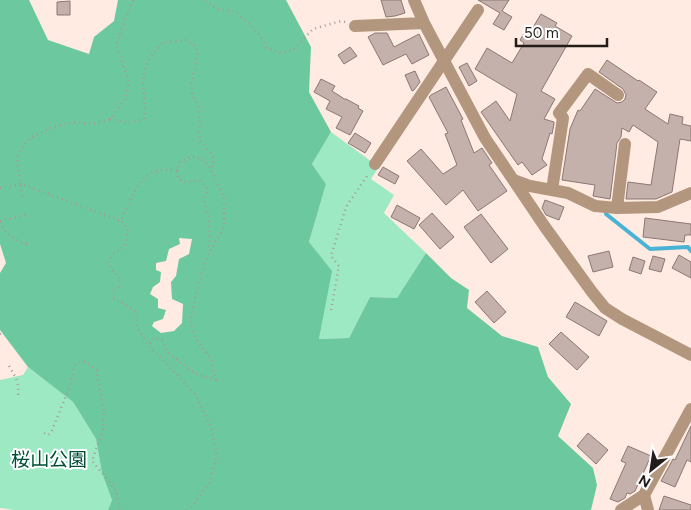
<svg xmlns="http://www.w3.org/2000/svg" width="691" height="510" font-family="Figtree,'Noto Sans JP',sans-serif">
  <rect width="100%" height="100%" fill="#ffebe2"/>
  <path fill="#9de9c4" d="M331,132L379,167L371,179L394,195L384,213L426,253L397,298L370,297L349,338L319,339L331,271L309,242L326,184L312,164Z
    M28,367L73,402L96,439L102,473L112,500L108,510H14L0,508V380L23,375Z"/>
  <path fill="#6cc99f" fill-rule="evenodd" d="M0,0H29L48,40L89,54L94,37L114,21L118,0H286L311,47L309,92L331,132L312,164L326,184L309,242L332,271L319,339L349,338L370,297L397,298L426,253L451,278L469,290L467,308L502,336L538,347L548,377L571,404L558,436L593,468L597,485L591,510H108L112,500L102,473L96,439L73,402L28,367L0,330V273L6,263L0,244ZM179,238L192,239L189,254L179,259L176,276L171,282L172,299L183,304L182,323L174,331L161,333L152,326L154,322L163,319L166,310L158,308V299L150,294L153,287L160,282L161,272L156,270V263L166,261L169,249L180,244Z"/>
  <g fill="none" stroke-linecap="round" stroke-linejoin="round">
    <path stroke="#49b3d6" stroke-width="4" d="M606,214L650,249L688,247L691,251"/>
  </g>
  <path fill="#c5b1ab" stroke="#8c7873" d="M381,0H401L405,13L395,16L386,17Z
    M478,0H509L502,11L512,17L504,30L493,24L500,13Z
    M70,1V15H57V2Z
    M541,14L557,23L555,26L572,36L541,91L555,99L544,119L554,122V124L552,134L550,133L542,159L547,165L532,175L522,162L518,165L481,112L496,101L510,121L517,94L475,69L487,48L512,63L524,43L520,40L528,27L532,29Z
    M375,33H387L394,47L419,34L429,55L412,64L406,54L383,65L368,37Z
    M350,47L357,56L344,64L338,55Z
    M607,60L638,81L639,80L657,92L645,109L668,124L670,114L683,117L682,124L691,126V141L680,139L672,192L656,199H626L628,182L651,185L658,142L633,125L629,132L622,128L621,137L617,143L610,199L593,196L595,185L562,180L570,129L578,110L580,111L595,89L617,103L622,102L625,99L626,95L623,89L599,72Z
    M467,63L477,81L469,86L459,67Z
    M415,71L420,82L414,90L412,91L405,75Z
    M321,79L335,86L332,91L343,98L344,99H346L359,106L358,108L363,111L350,135L336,128L342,117L326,109L330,101L314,92Z
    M446,87L463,119L461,120L474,153L482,148L492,163L489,165L507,191L478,211L463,190L446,205L407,161L421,149L443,174L457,165L445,134L448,133L429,97L431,95Z
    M355,133L371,143L365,153L348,143Z
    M383,167L399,176L395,184L378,175Z
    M545,200L564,207L559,220L546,215L542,208Z
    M397,205L420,218L414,229L391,217Z
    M432,213L454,237L440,249L419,225Z
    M481,214L508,249L491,263L464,227Z
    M645,218L691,224V235H685L684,242L643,237Z
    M609,251L613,267L593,272L588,256Z
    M679,255L691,262V278L672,268Z
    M653,256L665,259L661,272L649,269Z
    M633,257L645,261L641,274L629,270Z
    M487,291L506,312L494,323L475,302Z
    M575,302L607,321L599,336L566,317Z
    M561,332L589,357L577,370L549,344Z
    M691,426V462L687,460L675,487L661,481L673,459L675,460Z
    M588,433L608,450L596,464L577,446Z
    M628,446L651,456L635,491L630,494L627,493L625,498L618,502L610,499L626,463L621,461Z
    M664,496L691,505V510H659Z"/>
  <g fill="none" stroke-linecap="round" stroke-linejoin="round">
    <path stroke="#a89993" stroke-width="2.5" stroke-dasharray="1 4" stroke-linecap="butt" d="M206,0L217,9L236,12L261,36L266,47L280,53L293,50L313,29L341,21L345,22
      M110,119L128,123L144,119C147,104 141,87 144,74C146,61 154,52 162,43L186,40L196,46L198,54L191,84L193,96L199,109L200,141L208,150L214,159L211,170L224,198V227L209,253L201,275L190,321L196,339L211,359L216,380L194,373L167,352L162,340L153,338L149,346
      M177,171L178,178L183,182L200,181L208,189L204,199L209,217V251
      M0,188L21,184L121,221
      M22,196L17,158L20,150L31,137L53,127L73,122L92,124L110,119L125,99L129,81L116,45L131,4L133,0
      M0,221L25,215
      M0,222C7,235 12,239 27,244
      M331,310L339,266L331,256L346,207L369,173
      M0,334L3,332
      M9,366C16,377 19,383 18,396
      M44,433L48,435L52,430L70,386L75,365L81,361L88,363L96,370L104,411L103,429L92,461L116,490L120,510
      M187,510L190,509L209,483L217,455L211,427L195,394L162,359L149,346L137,328L136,312L125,304L114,299L112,291L118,287L121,279L113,272L108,263L113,254L125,246L128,229L121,221C133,194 141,163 177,171L180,162L192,156L204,160L211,170"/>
    <path stroke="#b3967e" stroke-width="12" d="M414,0L424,23L485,138L545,227L592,292L605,308L622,319L691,355
      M355,26L424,23
      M375,164L478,10
      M514,180L530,186L568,193L595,206L617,208L658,207L691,193
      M552,190L563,118L559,113L588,74L618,95
      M617,208L625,144
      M621,510L644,495
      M648,510L644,495L691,409"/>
  </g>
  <g text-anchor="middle" stroke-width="4" stroke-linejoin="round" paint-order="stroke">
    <g font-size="19" fill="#004e34" stroke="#fff">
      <text x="49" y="466">桜山公園</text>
    </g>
  </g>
  <g transform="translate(651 470) rotate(210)" stroke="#ffffff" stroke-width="4" paint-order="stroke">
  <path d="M0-4L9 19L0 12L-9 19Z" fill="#231c19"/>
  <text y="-8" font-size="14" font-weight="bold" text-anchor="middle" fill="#231c19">N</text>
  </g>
  <path d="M516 38v8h91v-8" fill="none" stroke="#231c19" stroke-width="2.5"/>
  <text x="524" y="38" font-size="15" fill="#231c19" stroke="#ffffff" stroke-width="4" paint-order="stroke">50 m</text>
</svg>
